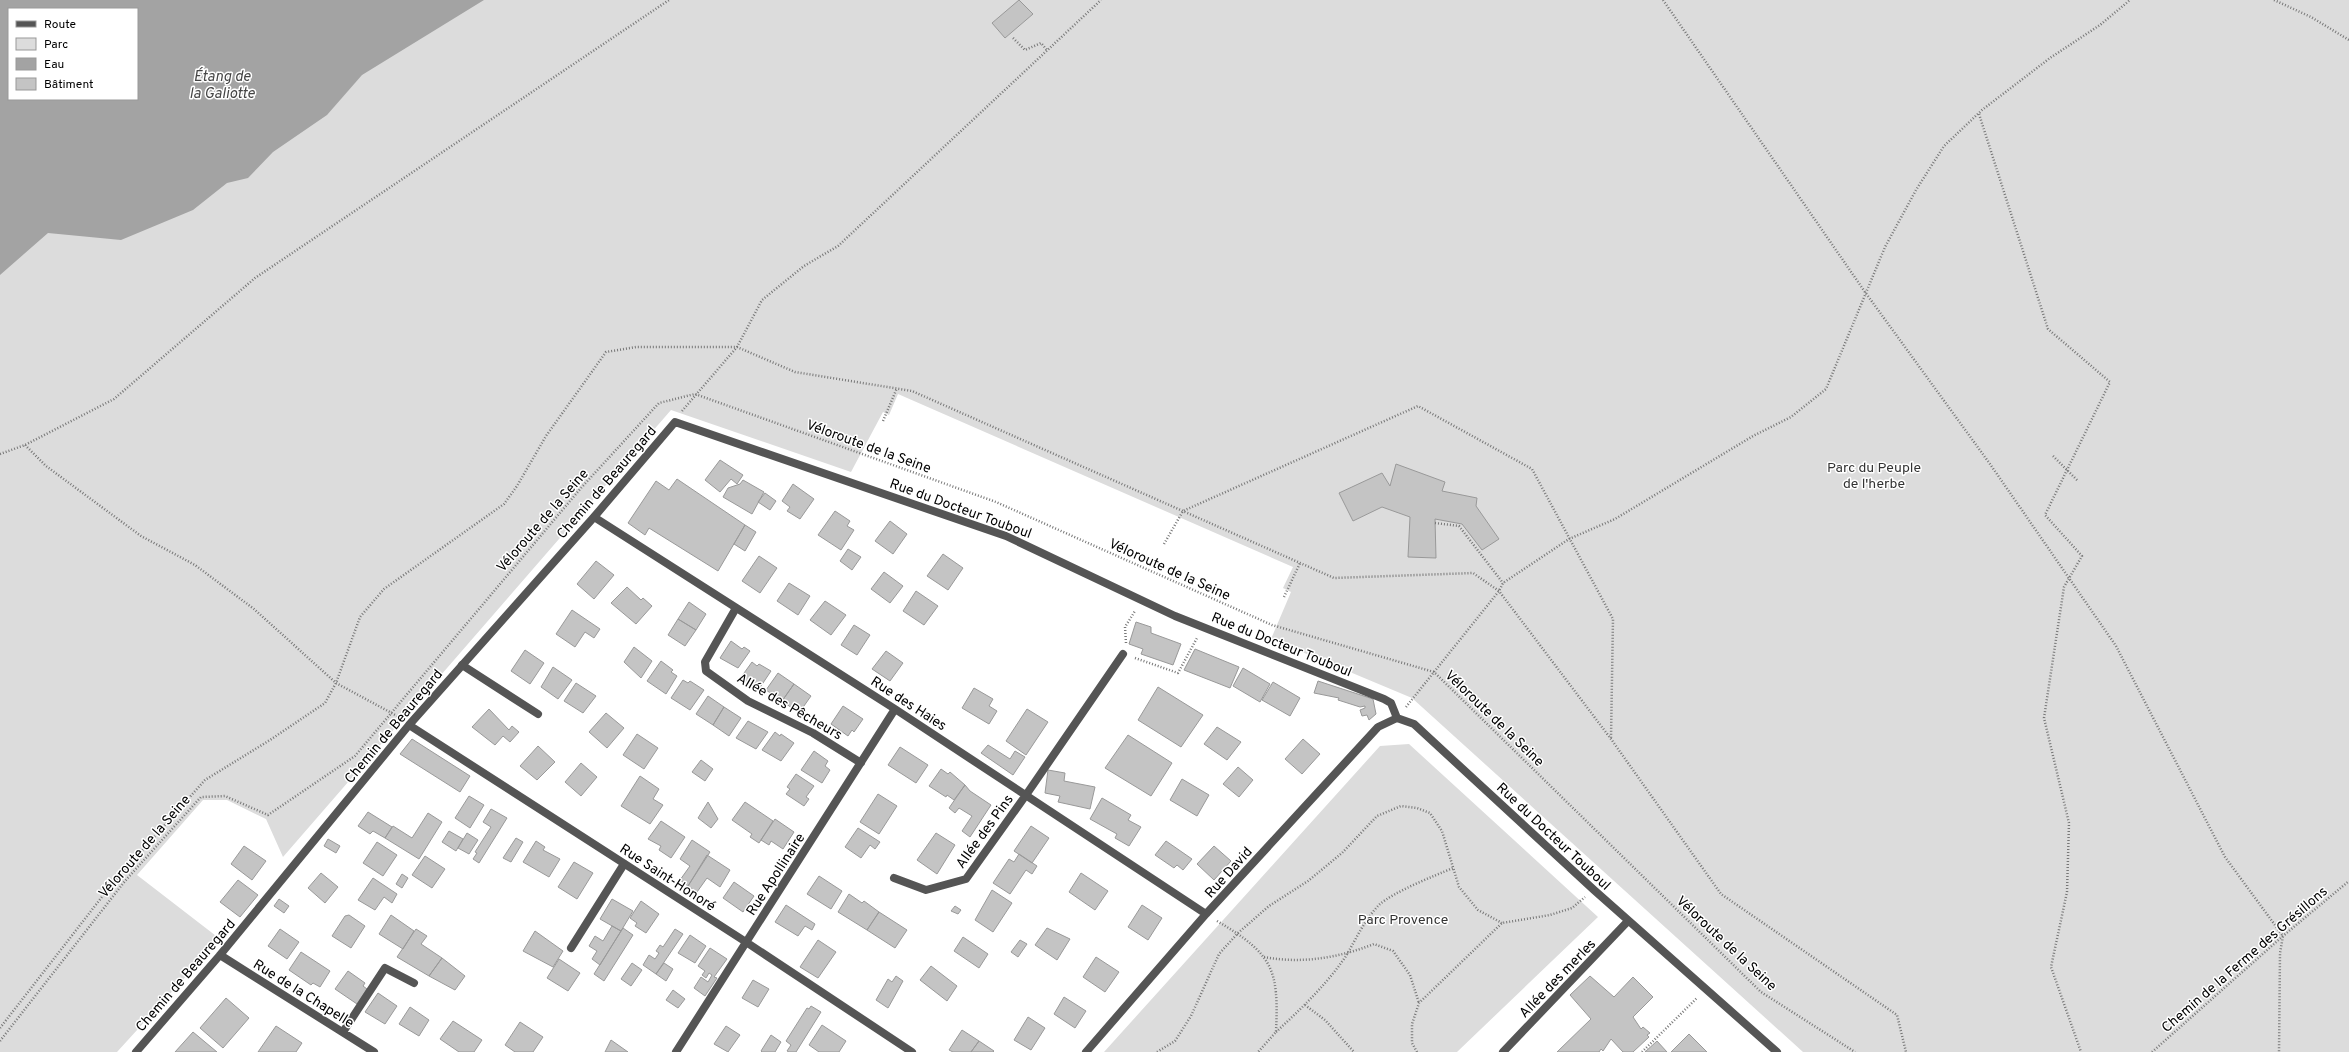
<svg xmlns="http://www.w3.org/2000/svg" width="2349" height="1052" font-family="Overpass,sans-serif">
  <rect width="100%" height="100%" fill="#fff"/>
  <path fill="#dcdcdc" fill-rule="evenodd" d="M0,0H2349V1052H1803L1412,698L1271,639L1291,592L1283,588L1293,567L898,394L889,415L883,412L851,472L671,410L283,857L266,819L227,800H203L137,875L220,939L117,1052H0ZM9,9H137V99H9Z
    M1409,744L1598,917L1457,1052H1104L1380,746Z"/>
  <path fill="#a3a3a3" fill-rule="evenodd" d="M0,0H484L362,75L327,115L273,152L248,178L227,183L193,210L121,240L48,233L0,275ZM9,9H137V99H9Z"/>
  <path fill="#c4c4c4" stroke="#999" d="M1019,0L1033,14L1005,38L992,23Z
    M720,460L743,475L737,484L731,479L720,492L705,480Z
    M1396,464L1445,482L1442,491L1477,498L1476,506L1499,539L1482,550L1462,524L1435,519L1436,558L1408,557L1410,517L1382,507L1353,521L1339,493L1382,473L1390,486Z
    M677,479L745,525L718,571L649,528L645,535L628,523L656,481L669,490Z
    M743,480L764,492L752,514L723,497L728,488L740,484Z
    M793,484L814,499L800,519L787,511L790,507L782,501Z
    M765,493L776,501L770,510L758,502Z
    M835,511L850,521L847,526L854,530L841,550L818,535Z
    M890,521L907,534L893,554L875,541Z
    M745,525L756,532L745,551L734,544Z
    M848,549L861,557L852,570L840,561Z
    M943,554L963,568L948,590L927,576Z
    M759,556L777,568L760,593L742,581Z
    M596,561L614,575L594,599L577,584Z
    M884,572L903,586L890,603L871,589Z
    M789,583L810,596L798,615L777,601Z
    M627,587L641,600L643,598L652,606L636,624L611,603Z
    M916,591L938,606L924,625L903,611Z
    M825,601L846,615L831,635L810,620Z
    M689,602L706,614L696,630L678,619Z
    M572,610L600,629L594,638L585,632L575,647L556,634Z
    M678,619L696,630L685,646L668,635Z
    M1136,622L1151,627V633L1181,644L1173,665L1141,654L1143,649L1129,644Z
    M854,625L870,635L857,655L841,645Z
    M731,641L742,649L744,647L750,651L738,668L720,658Z
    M634,647L652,661L641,678L624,662Z
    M1195,649L1239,667L1230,688L1184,670Z
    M525,650L544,663L530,684L511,671Z
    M886,651L903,663L890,681L872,669Z
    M661,661L673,670L671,672L677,676L666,694L647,681Z
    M752,662L757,666L759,664L771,671L759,689L748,681L746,684L739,680Z
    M553,667L572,680L558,699L541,687Z
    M1243,668L1270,684L1260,702L1233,686Z
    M778,673L794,684L782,701L766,690Z
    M683,680L688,683L690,681L704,690L690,710L671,698Z
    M1318,681L1373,699L1376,714L1369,720L1367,715L1362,716L1360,710L1365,708V706L1360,707L1338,700L1339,698L1314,693Z
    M1273,682L1300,698L1290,716L1262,700Z
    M576,683L596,696L583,713L564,701Z
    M794,684L811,696L799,713L782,701Z
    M1158,687L1203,715L1181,747L1138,720Z
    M974,688L993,699L989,706L997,711L989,724L962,708Z
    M708,696L724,707L713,725L696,714Z
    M843,706L863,719L854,732L852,730L848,736L831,724Z
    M724,707L741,718L729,736L713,725Z
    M489,709L509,730L512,726L519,732L510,742L503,736L495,745L472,727Z
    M1027,709L1048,722L1026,755L1006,741Z
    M606,713L624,728L607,748L589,732Z
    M748,721L768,732L756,749L736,738Z
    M1217,727L1241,742L1227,760L1204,744Z
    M775,732L780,736L781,734L794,743L781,761L762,750Z
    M637,734L658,748L644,769L623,755Z
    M1128,735L1172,763L1151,796L1105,768Z
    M412,739L470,776L460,792L400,754Z
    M1303,739L1320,754L1302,774L1285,759Z
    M988,745L1010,759L1015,751L1025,757L1013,775L981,753Z
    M538,746L555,762L537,780L520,766Z
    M900,747L928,765L916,783L888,765Z
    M814,751L828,761L825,766L830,770L822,783L801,770Z
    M701,760L713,769L705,781L692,772Z
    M581,763L597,777L581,796L565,782Z
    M1238,767L1253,780L1239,797L1223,784Z
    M941,769L948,774L950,772L965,785L954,800L947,795L946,797L929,786Z
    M1048,770L1065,773L1064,781L1095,787L1090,809L1058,802L1060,796L1045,793Z
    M796,774L814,786L806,797L809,799L804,806L786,794L790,789L787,787Z
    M640,776L659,789L653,799L663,805L650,824L621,806Z
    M1182,779L1209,795L1197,816L1170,800Z
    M965,785L970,791L991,805L970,837L962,831L972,816L959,808L955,813L949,808Z
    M878,794L897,806L879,834L860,822Z
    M469,796L484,805L470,828L455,818Z
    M1102,798L1131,815L1128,820L1141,827L1129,846L1115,838L1117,834L1090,819Z
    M708,802L718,819L711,828L698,818Z
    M745,802L773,821L759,843L750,837L752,834L732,820Z
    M491,809L507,818L479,863L473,859L477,853L475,852L491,827L483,822Z
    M368,812L392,827L385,838L373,831L370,834L358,826Z
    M428,813L442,822L419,859L385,838L393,826L412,838Z
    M775,819L794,832L783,849L771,841L769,845L761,840Z
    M661,821L685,837L671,858L659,850L661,846L648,839Z
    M1031,826L1049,838L1032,863L1014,851Z
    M858,828L880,842L875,849L870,845L861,858L845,847Z
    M449,831L463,839L456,851L442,842Z
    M467,833L478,840L469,854L458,848Z
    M936,833L955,845L937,874L917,860Z
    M516,838L523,842L511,862L503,858Z
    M328,839L340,846L336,853L324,846Z
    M692,840L710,852L688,886L680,880L690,866L680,859Z
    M536,841L545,847L543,850L560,859L549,877L523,862Z
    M1166,841L1192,859L1183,870L1177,865L1174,868L1155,855Z
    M377,842L397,855L383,876L363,863Z
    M244,846L266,861L252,880L231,864Z
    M1214,846L1231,861L1214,880L1197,864Z
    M1019,854L1037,866L1032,874L1026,870L1010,894L993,883L1009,859L1014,862Z
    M707,855L730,870L720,887L707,878L697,892L688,886Z
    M425,856L445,869L432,888L412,875Z
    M574,862L593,873L577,899L558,887Z
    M321,873L338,887L325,903L308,888Z
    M1081,873L1108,891L1095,910L1069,892Z
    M402,874L408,878L402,888L396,884Z
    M819,876L842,891L831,909L807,894Z
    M373,878L397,894L392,903L384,897L375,910L358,900Z
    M238,880L258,895L240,917L220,902Z
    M734,882L754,896L743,912L723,898Z
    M992,890L1012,903L993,932L975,920Z
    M849,894L862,903L864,901L879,912L867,930L838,912Z
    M279,899L289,906L284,913L274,906Z
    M612,899L633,911L621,931L600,919Z
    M641,901L659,914L646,933L635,926L637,923L630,918Z
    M786,905L815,924L812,930L805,926L798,936L775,922Z
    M1142,905L1162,918L1148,940L1128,927Z
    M955,906L961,910L958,914L951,911Z
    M879,912L907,930L895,948L867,930Z
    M349,915L365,926L351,948L332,936L345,916Z
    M391,915L414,931L403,949L379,934Z
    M612,926L621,931L600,965L592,959L597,951L589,946L595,936L603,941Z
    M623,928L633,935L604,981L594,974Z
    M1047,928L1070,939L1057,960L1035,945Z
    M280,929L299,942L287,959L268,946Z
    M416,929L427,936L421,944L442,958L429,976L397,957Z
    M675,929L683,934L656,974L643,965L649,955L655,959L659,953L656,951L660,945L663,947Z
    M535,931L563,951L553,967L523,951Z
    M690,935L706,946L695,963L678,953Z
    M963,937L988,954L979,968L954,951Z
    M818,940L836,952L818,978L800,967Z
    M1020,940L1027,944L1018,957L1011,952Z
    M710,948L727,959L714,977L717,978L705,996L694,988L701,977L708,982L712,975L709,973L706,978L702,975L705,971L698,966Z
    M301,952L330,971L320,987L313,983L311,985L289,970Z
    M1096,957L1119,972L1105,992L1083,977Z
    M442,958L465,976L455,990L429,976Z
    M559,959L580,973L568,991L547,978Z
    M632,963L642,970L631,986L621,979Z
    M664,963L673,969L666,981L656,974Z
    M931,966L957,986L947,1001L920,980Z
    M348,971L365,983L363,986L367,989L357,1004L335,989Z
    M896,976L903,981L888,1008L876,1000L888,979L892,982Z
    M1590,976L1614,997L1633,977L1653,997L1633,1017L1641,1029L1643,1027L1650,1033L1647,1035L1649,1037L1633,1052H1623L1611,1039L1603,1051L1601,1049L1599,1052H1557L1591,1019L1570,995Z
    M753,980L769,989L758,1007L742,998Z
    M673,990L685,999L678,1008L666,1000Z
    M378,993L397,1006L385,1024L365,1012Z
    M1064,997L1086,1011L1075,1028L1054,1014Z
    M226,998L249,1018L223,1048L200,1028Z
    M811,1006L821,1012L796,1052H789L787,1051L791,1045L786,1041L807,1008L809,1009Z
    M410,1007L429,1020L419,1036L399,1024Z
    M1028,1017L1045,1028L1031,1050L1014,1040Z
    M453,1021L482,1040L474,1052H459L440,1039Z
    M520,1022L543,1037L533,1052H515L505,1045Z
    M822,1025L846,1041L839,1052H819L809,1045Z
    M276,1026L302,1043L296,1052H258Z
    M726,1026L740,1035L728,1052L714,1044Z
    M962,1030L979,1041L971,1052H953L949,1050Z
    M193,1032L217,1052H175Z
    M1689,1034L1707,1052H1671Z
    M771,1035L781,1042L775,1052H762L761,1051Z
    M611,1040L628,1052H605Z
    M979,1041L994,1051L993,1052H971Z
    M1657,1041L1667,1052H1645Z"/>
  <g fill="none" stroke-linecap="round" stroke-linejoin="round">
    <path stroke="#777" stroke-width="2.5" stroke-dasharray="1 2" stroke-linecap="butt" d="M1663,0L1865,292L1990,464L2116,646L2225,857L2283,936L2280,953L2279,1052
      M2274,0L2311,17L2349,40
      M1013,38L1025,50L1041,43L1047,50
      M1979,114L2048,329L2110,382L2045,515L2082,556L2064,587L2044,718L2069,823L2067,892L2051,967L2081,1052
      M682,411L737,347L762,300L804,266L838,246L1101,0
      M883,421L897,388
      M25,445L46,466L141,536L195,565L254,609L336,683L399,717
      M0,454L25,445L114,399L255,278L669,0
      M2053,456L2078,481
      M1435,523L1459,526L1503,583
      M1164,544L1183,511L1418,406L1532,469L1613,619L1611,738
      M1284,597L1300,563
      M1126,643L1125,627L1135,611
      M1135,658L1178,673L1197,638
      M1406,707L1499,591L1503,583L1569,539L1615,519L1753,436L1791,417L1826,389L1885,247L1916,190L1944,146L1982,110L2050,58L2100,25L2130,0
      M1217,921C1273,954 1279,969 1276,1032L1258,1052
      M1264,957C1302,964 1338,958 1374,944L1393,951L1410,975L1419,1003
      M1305,1005L1325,1020L1354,1052
      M0,1028L112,884L205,780L270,740L325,703L336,683L360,617L384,589L504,504L517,486L546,436L606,352L636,347H737L795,372L912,391L1334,578L1473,573L1499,591L1611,739L1721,894L1897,1015L1906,1052
      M1276,1032C1301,1009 1327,984 1346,956C1356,939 1365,919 1379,905C1393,892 1434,876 1453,868
      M0,1041L125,881L201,797L225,796L268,815L355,756L581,488L659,403L695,394L996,502L1272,625L1434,672L1761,992L1855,1052
      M1157,1052L1175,1041L1191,1016L1219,954L1238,933L1269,906L1308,881L1342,853L1377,816L1401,806L1417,808L1430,813L1442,831L1459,887L1478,910L1502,923
      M1417,1052L1412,1043V1024L1419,1003L1502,923L1550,915L1572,908L1585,897
      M1642,1052L1697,998
      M2152,1052L2283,936L2349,881"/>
    <path stroke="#555" stroke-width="8" d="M462,665L538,714
      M1026,795L1123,654
      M571,948L624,864"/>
    <path stroke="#555" stroke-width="8" d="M594,517L895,709L1206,914
      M736,608L705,662L706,671L748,701L813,733L861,763
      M409,725L746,942L912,1052
      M894,878L926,890L966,879L1026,795
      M220,955L374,1052
      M343,1032L385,968L414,983
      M136,1052L220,955L409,725L594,517L675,422L1006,536L1175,616L1384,699L1391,703L1397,718L1414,724L1594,890L1777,1052
      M676,1052L895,709
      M1086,1052L1206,914L1378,727L1397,718
      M1503,1052L1628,921"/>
  </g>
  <g text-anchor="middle" stroke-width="3" stroke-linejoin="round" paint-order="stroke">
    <g font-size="14" fill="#000" stroke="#fff">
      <text transform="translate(869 446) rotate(20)" y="5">Véloroute de la Seine</text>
      <text transform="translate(606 482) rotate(-49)" y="5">Chemin de Beauregard</text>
      <text transform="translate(961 508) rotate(20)" y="5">Rue du Docteur Touboul</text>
      <text transform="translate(542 520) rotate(-49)" y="5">Véloroute de la Seine</text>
      <text transform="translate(1170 569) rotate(24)" y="5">Véloroute de la Seine</text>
      <text transform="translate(1282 644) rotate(22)" y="5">Rue du Docteur Touboul</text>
      <text transform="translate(909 703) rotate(33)" y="5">Rue des Haies</text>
      <text transform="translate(790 706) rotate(30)" y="5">Allée des Pêcheurs</text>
      <text transform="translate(1495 718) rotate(44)" y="5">Véloroute de la Seine</text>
      <text transform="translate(393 726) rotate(-50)" y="5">Chemin de Beauregard</text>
      <text transform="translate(984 831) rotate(-54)" y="5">Allée des Pins</text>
      <text transform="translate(1554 836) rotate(43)" y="5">Rue du Docteur Touboul</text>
      <text transform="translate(144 846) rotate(-49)" y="5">Véloroute de la Seine</text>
      <text transform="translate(1228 872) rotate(-48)" y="5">Rue David</text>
      <text transform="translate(775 874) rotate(-57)" y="5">Rue Apollinaire</text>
      <text transform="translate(668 877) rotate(33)" y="5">Rue Saint-Honoré</text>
      <text transform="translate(1727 943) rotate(43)" y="5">Véloroute de la Seine</text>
      <text transform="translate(2244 959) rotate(-41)" y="5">Chemin de la Ferme des Grésillons</text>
      <text transform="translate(185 975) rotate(-49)" y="5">Chemin de Beauregard</text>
      <text transform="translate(1557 978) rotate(-46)" y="5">Allée des merles</text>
      <text transform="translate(304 993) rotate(32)" y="5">Rue de la Chapelle</text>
    </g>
    <g font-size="14" fill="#333" stroke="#fff">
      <text x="1874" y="472">Parc du Peuple<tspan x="1874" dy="16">de l'herbe</tspan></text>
      <text x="1403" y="924">Parc Provence</text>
    </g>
    <g font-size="15" font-style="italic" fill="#444" stroke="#fff">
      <text x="222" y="81">Étang de<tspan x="222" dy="17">la Galiotte</tspan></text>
    </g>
  </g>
  <rect x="8" y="8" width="130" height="92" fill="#ffffff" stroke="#999999"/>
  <rect x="16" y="21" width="20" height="6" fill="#555555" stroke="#999999"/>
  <text x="44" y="28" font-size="12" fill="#000000">Route</text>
  <rect x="16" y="38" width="20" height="12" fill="#dcdcdc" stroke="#999999"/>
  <text x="44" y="48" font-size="12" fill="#000000">Parc</text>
  <rect x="16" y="58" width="20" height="12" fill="#a3a3a3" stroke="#999999"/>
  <text x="44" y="68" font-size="12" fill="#000000">Eau</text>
  <rect x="16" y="78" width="20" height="12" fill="#c4c4c4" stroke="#999999"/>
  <text x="44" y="88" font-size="12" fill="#000000">Bâtiment</text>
</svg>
